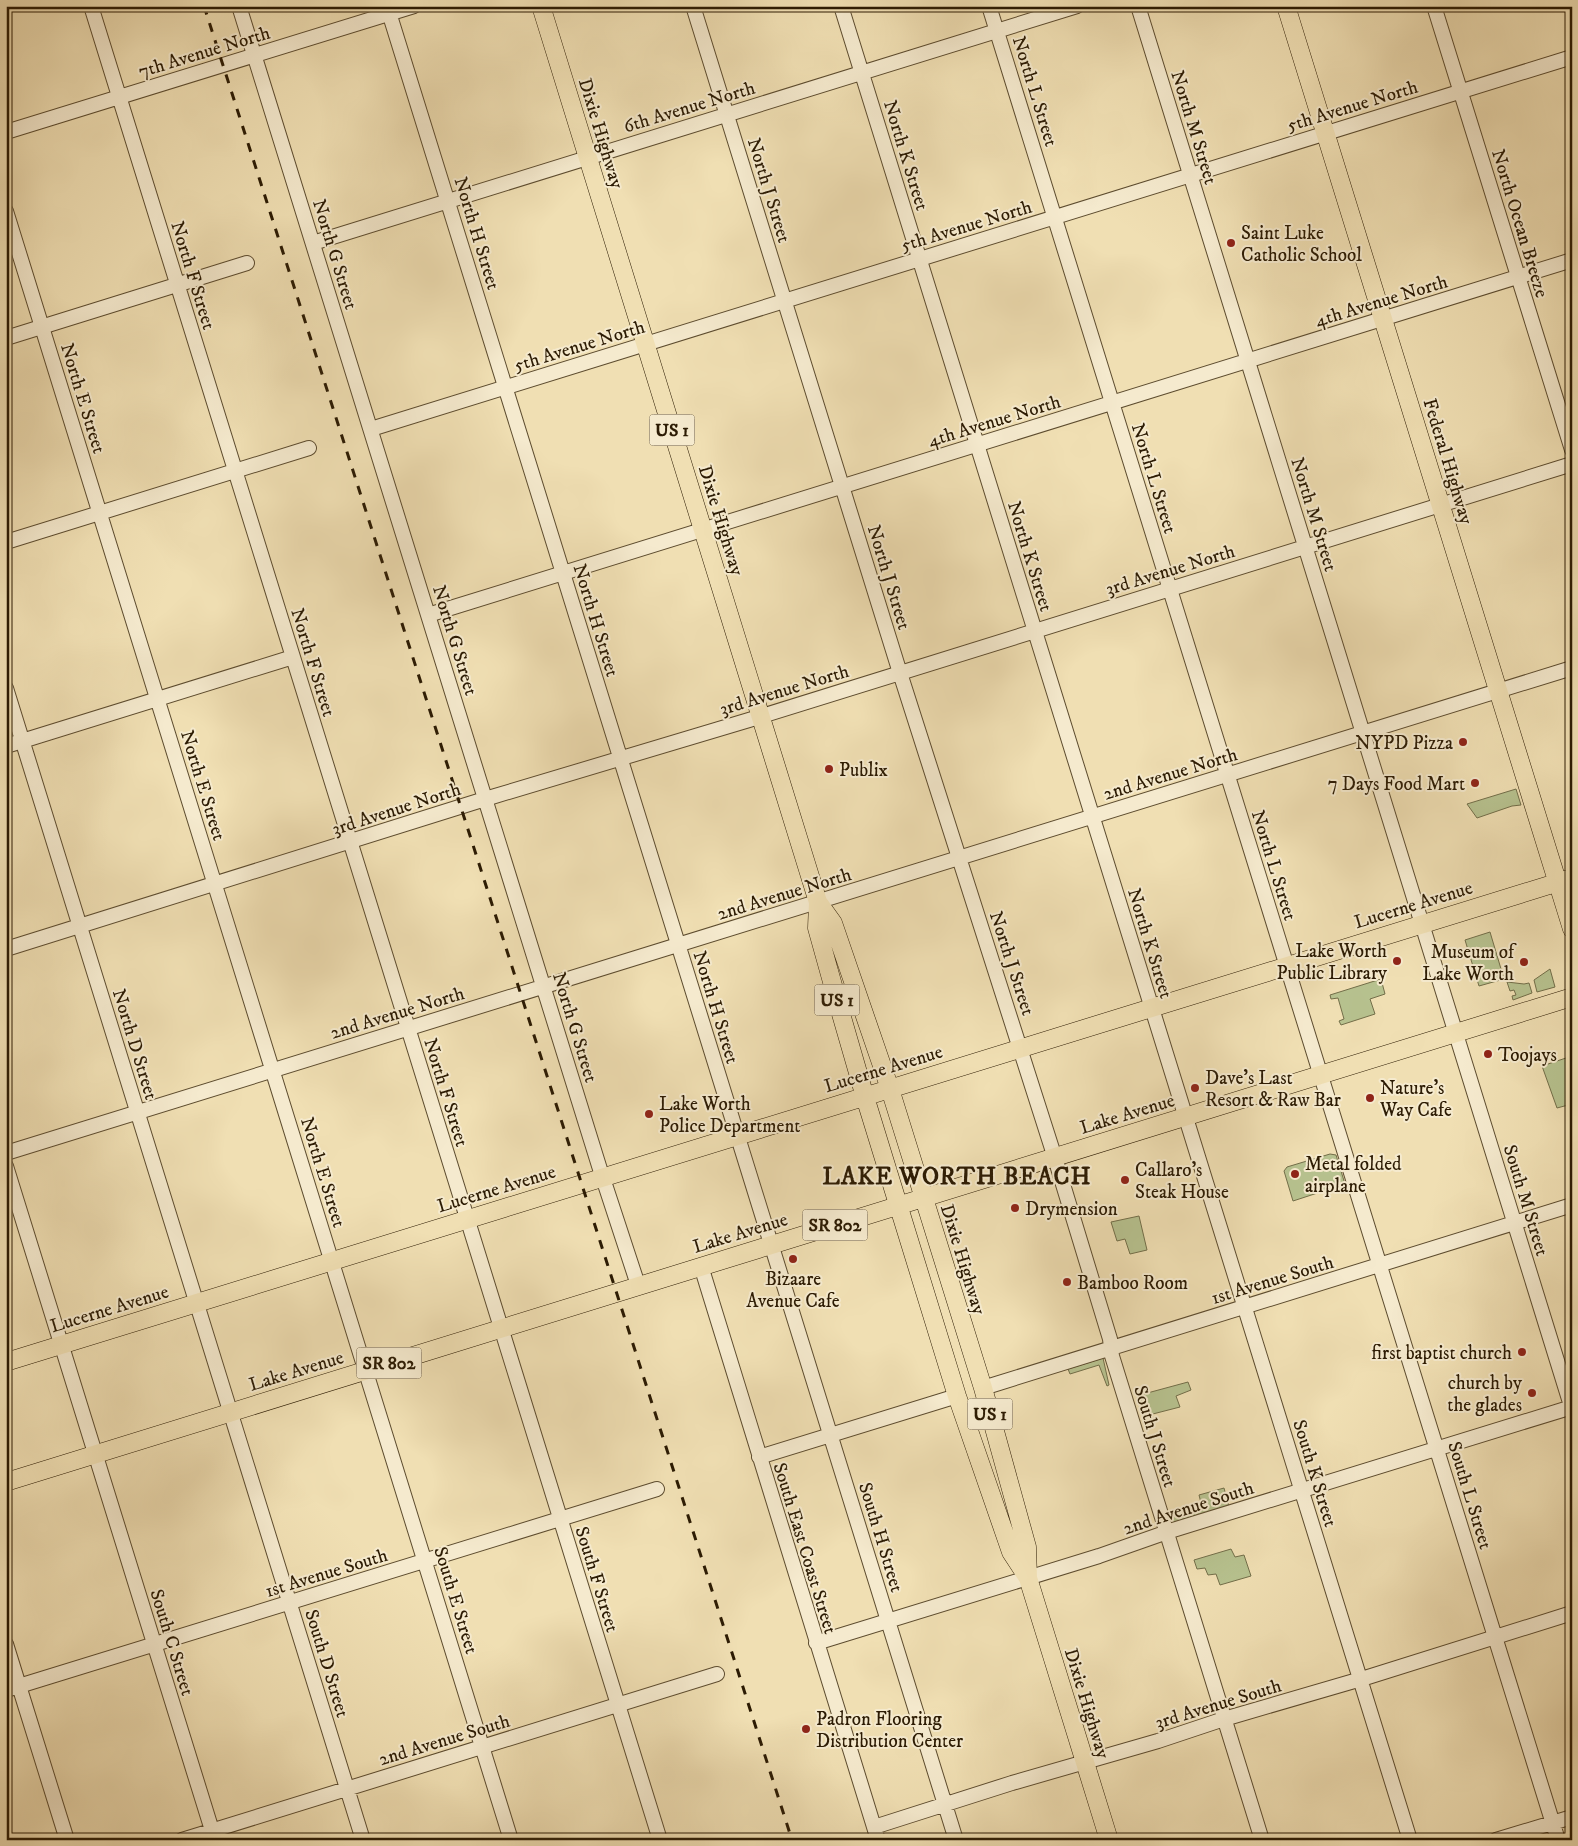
<svg xmlns="http://www.w3.org/2000/svg" width="1578" height="1846" font-family="'IM FELL DW Pica',serif">
  <rect width="100%" height="100%" fill="#f0dfb3"/>
  <filter id="stains"><feTurbulence type="fractalNoise" baseFrequency=".004" numOctaves="4"/><feColorMatrix values="0 0 0 0 .2 0 0 0 0 .09 0 0 0 0 .02 0 0 0 .5 -.17"/></filter>
  <radialGradient id="worn" r=".72"><stop offset=".6" stop-color="#630" stop-opacity="0"/><stop offset="1" stop-color="#630" stop-opacity=".3"/></radialGradient>
  <path fill="#b7c28f" stroke="#726e49" d="M1516,789L1521,805L1512,806L1477,818L1467,804Z
    M1490,932L1504,979L1479,986L1465,940Z
    M1550,969L1555,987L1537,992L1534,980Z
    M1381,979L1385,994L1370,999L1375,1014L1341,1025L1339,1021L1344,1019L1338,998L1331,999L1330,995Z
    M1507,982L1524,984L1529,983L1532,993L1513,1000L1512,996L1516,995L1514,990L1510,991Z
    M1572,1056V1104L1557,1108L1542,1066Z
    M1330,1154L1336,1155L1345,1184L1293,1201L1284,1171L1287,1167Z
    M1139,1216L1147,1250L1130,1254L1125,1239L1117,1241L1111,1222Z
    M1103,1358L1109,1385L1107,1386L1099,1365L1070,1374L1068,1369Z
    M1188,1382L1191,1390L1176,1396L1180,1407L1145,1416L1140,1395Z
    M1224,1488L1229,1507L1173,1524L1170,1513L1201,1503L1199,1495Z
    M1231,1549L1235,1557L1244,1555L1251,1576L1220,1585L1216,1574L1208,1575L1205,1568L1197,1569L1194,1560Z"/>
  <g fill="none" stroke-linecap="round" stroke-linejoin="round">
    <g stroke="#5d4c2f" stroke-width="16">
      <path id="minor" d="M91,6L660,1840
        M239,6L599,1166L638,1285
        M387,6L956,1840
        M693,6L900,673L1055,1158L1110,1339L1112,1356L1262,1840
        M841,6L1410,1840
        M989,6L1558,1840
        M1138,6L1572,1409
        M1434,6L1572,450
        M6,132L414,6
        M6,211L511,1840
        M313,243L1077,6
        M6,338L247,263
        M371,429L1572,57
        M6,542L309,448
        M428,615L1572,260
        M6,688L363,1840
        M6,746L293,657
        M6,949L485,799L749,720L1572,464
        M6,1153L1572,668
        M6,1166L215,1840
        M701,1266L878,1840
        M983,1388L1572,1205
        M759,1457L957,1396
        M816,1643L1099,1556L1173,1530L1572,1407
        M6,1644L67,1840
        M6,1690L657,1489
        M874,1827L1012,1783L1158,1741L1224,1719L1368,1677L1572,1613
        M182,1840L717,1674
        M1496,1840L1572,1817"/>
    </g>
    <g stroke="#2c1b03" stroke-width="19">
      <path id="major" d="M541,6L818,902L817,928L839,1007L865,1097L957,1396L1011,1552L1028,1578
        M1286,6L1572,929
        M818,902L833,923L890,1089L983,1388L1027,1547L1028,1578L1109,1840
        M6,1362L1572,878
        M6,1482L1572,997"/>
    </g>
    <use href="#minor" stroke="#f5eace" stroke-width="14"/>
    <use href="#major" stroke="#f0dfb3" stroke-width="18"/>
    <path stroke="#2c1b03" stroke-width="3" stroke-dasharray="9 9" stroke-linecap="butt" d="M204,6L792,1840"/>
  </g>
  <g fill="#8f2418" stroke="#f5eace" stroke-width="2">
    <circle cx="1231" cy="243" r="5"/>
    <circle cx="1463" cy="742" r="5"/>
    <circle cx="829" cy="769" r="5"/>
    <circle cx="1475" cy="783" r="5"/>
    <circle cx="1397" cy="961" r="5"/>
    <circle cx="1524" cy="962" r="5"/>
    <circle cx="1488" cy="1054" r="5"/>
    <circle cx="1195" cy="1088" r="5"/>
    <circle cx="1370" cy="1098" r="5"/>
    <circle cx="649" cy="1114" r="5"/>
    <circle cx="1295" cy="1174" r="5"/>
    <circle cx="1125" cy="1180" r="5"/>
    <circle cx="1015" cy="1208" r="5"/>
    <circle cx="793" cy="1259" r="5"/>
    <circle cx="1067" cy="1282" r="5"/>
    <circle cx="1522" cy="1352" r="5"/>
    <circle cx="1532" cy="1393" r="5"/>
    <circle cx="806" cy="1729" r="5"/>
  </g>
  <g text-anchor="middle" stroke-width="4" stroke-linejoin="round" paint-order="stroke">
    <g fill="#f5eace" stroke="#685940" stroke-width="1">
      <rect x="649.5" y="414.5" width="45" height="31" rx="4"/>
      <rect x="814.5" y="984.5" width="45" height="31" rx="4"/>
      <rect x="802.5" y="1209.5" width="65" height="31" rx="4"/>
      <rect x="356.5" y="1347.5" width="65" height="31" rx="4"/>
      <rect x="967.5" y="1398.5" width="45" height="31" rx="4"/>
    </g>
    <g font-size="18" font-weight="bold" fill="#2c1b03">
      <text x="672" y="436">US 1</text>
      <text x="837" y="1006">US 1</text>
      <text x="835" y="1231">SR 802</text>
      <text x="389" y="1369">SR 802</text>
      <text x="990" y="1420">US 1</text>
    </g>
    <g font-size="19" fill="#2c1b03" stroke="#f5eace">
      <text transform="translate(204 51) rotate(-17)" y="7">7th Avenue North</text>
      <text transform="translate(1036 91) rotate(73)" y="7">North L Street</text>
      <text transform="translate(1352 105) rotate(-17)" y="7">5th Avenue North</text>
      <text transform="translate(689 106) rotate(-17)" y="7">6th Avenue North</text>
      <text transform="translate(1195 127) rotate(73)" y="7">North M Street</text>
      <text transform="translate(602 133) rotate(73)" y="7">Dixie Highway</text>
      <text transform="translate(907 155) rotate(73)" y="7">North K Street</text>
      <text transform="translate(770 190) rotate(73)" y="7">North J Street</text>
      <text transform="translate(1521 223) rotate(73)" y="7">North Ocean Breeze</text>
      <text transform="translate(966 225) rotate(-17)" y="7">5th Avenue North</text>
      <text transform="translate(478 233) rotate(73)" y="7">North H Street</text>
      <text transform="translate(336 254) rotate(73)" y="7">North G Street</text>
      <text transform="translate(194 275) rotate(73)" y="7">North F Street</text>
      <text transform="translate(1381 300) rotate(-17)" y="7">4th Avenue North</text>
      <text transform="translate(579 345) rotate(-17)" y="7">5th Avenue North</text>
      <text transform="translate(84 398) rotate(73)" y="7">North E Street</text>
      <text transform="translate(994 420) rotate(-17)" y="7">4th Avenue North</text>
      <text transform="translate(1449 461) rotate(73)" y="7">Federal Highway</text>
      <text transform="translate(1155 478) rotate(73)" y="7">North L Street</text>
      <text transform="translate(1315 514) rotate(73)" y="7">North M Street</text>
      <text transform="translate(722 520) rotate(73)" y="7">Dixie Highway</text>
      <text transform="translate(1031 556) rotate(73)" y="7">North K Street</text>
      <text transform="translate(1170 569) rotate(-17)" y="7">3rd Avenue North</text>
      <text transform="translate(890 577) rotate(73)" y="7">North J Street</text>
      <text transform="translate(597 620) rotate(73)" y="7">North H Street</text>
      <text transform="translate(456 640) rotate(73)" y="7">North G Street</text>
      <text transform="translate(314 662) rotate(73)" y="7">North F Street</text>
      <text transform="translate(784 689) rotate(-17)" y="7">3rd Avenue North</text>
      <text transform="translate(1170 773) rotate(-17)" y="7">2nd Avenue North</text>
      <text transform="translate(204 785) rotate(73)" y="7">North E Street</text>
      <text transform="translate(396 808) rotate(-18)" y="7">3rd Avenue North</text>
      <text transform="translate(1275 865) rotate(73)" y="7">North L Street</text>
      <text transform="translate(784 893) rotate(-17)" y="7">2nd Avenue North</text>
      <text transform="translate(1413 904) rotate(-17)" y="7">Lucerne Avenue</text>
      <text transform="translate(1151 943) rotate(73)" y="7">North K Street</text>
      <text transform="translate(1013 963) rotate(72)" y="7">North J Street</text>
      <text transform="translate(717 1007) rotate(73)" y="7">North H Street</text>
      <text transform="translate(397 1012) rotate(-17)" y="7">2nd Avenue North</text>
      <text transform="translate(576 1027) rotate(73)" y="7">North G Street</text>
      <text transform="translate(136 1044) rotate(73)" y="7">North D Street</text>
      <text transform="translate(883 1068) rotate(-17)" y="7">Lucerne Avenue</text>
      <text transform="translate(447 1092) rotate(73)" y="7">North F Street</text>
      <text transform="translate(1127 1113) rotate(-17)" y="7">Lake Avenue</text>
      <text transform="translate(324 1172) rotate(73)" y="7">North E Street</text>
      <text transform="translate(496 1188) rotate(-17)" y="7">Lucerne Avenue</text>
      <text transform="translate(1527 1200) rotate(73)" y="7">South M Street</text>
      <text transform="translate(740 1232) rotate(-17)" y="7">Lake Avenue</text>
      <text transform="translate(964 1259) rotate(73)" y="7">Dixie Highway</text>
      <text transform="translate(1272 1279) rotate(-17)" y="7">1st Avenue South</text>
      <text transform="translate(109 1308) rotate(-17)" y="7">Lucerne Avenue</text>
      <text transform="translate(296 1370) rotate(-17)" y="7">Lake Avenue</text>
      <text transform="translate(1156 1436) rotate(73)" y="7">South J Street</text>
      <text transform="translate(1316 1473) rotate(73)" y="7">South K Street</text>
      <text transform="translate(1471 1495) rotate(73)" y="7">South L Street</text>
      <text transform="translate(1188 1507) rotate(-18)" y="7">2nd Avenue South</text>
      <text transform="translate(882 1537) rotate(73)" y="7">South H Street</text>
      <text transform="translate(806 1548) rotate(73)" y="7">South East Coast Street</text>
      <text transform="translate(326 1572) rotate(-17)" y="7">1st Avenue South</text>
      <text transform="translate(598 1579) rotate(73)" y="7">South F Street</text>
      <text transform="translate(457 1600) rotate(73)" y="7">South E Street</text>
      <text transform="translate(173 1642) rotate(73)" y="7">South C Street</text>
      <text transform="translate(328 1663) rotate(73)" y="7">South D Street</text>
      <text transform="translate(1088 1703) rotate(73)" y="7">Dixie Highway</text>
      <text transform="translate(1218 1703) rotate(-17)" y="7">3rd Avenue South</text>
      <text transform="translate(444 1739) rotate(-17)" y="7">2nd Avenue South</text>
    </g>
    <g font-size="19" fill="#2c1b03" stroke="#f5eace" text-anchor="start">
      <text x="1241" y="239">Saint Luke<tspan x="1241" dy="22">Catholic School</tspan></text>
      <text x="1453" y="749" text-anchor="end">NYPD Pizza</text>
      <text x="839" y="776">Publix</text>
      <text x="1465" y="790" text-anchor="end">7 Days Food Mart</text>
      <text x="1387" y="957" text-anchor="end">Lake Worth<tspan x="1387" dy="22">Public Library</tspan></text>
      <text x="1514" y="958" text-anchor="end">Museum of<tspan x="1514" dy="22">Lake Worth</tspan></text>
      <text x="1498" y="1061">Toojays</text>
      <text x="1205" y="1084">Dave's Last<tspan x="1205" dy="22">Resort &amp; Raw Bar</tspan></text>
      <text x="1380" y="1094">Nature's<tspan x="1380" dy="22">Way Cafe</tspan></text>
      <text x="659" y="1110">Lake Worth<tspan x="659" dy="22">Police Department</tspan></text>
      <text x="1305" y="1170">Metal folded<tspan x="1305" dy="22">airplane</tspan></text>
      <text x="1135" y="1176">Callaro's<tspan x="1135" dy="22">Steak House</tspan></text>
      <text x="1025" y="1215">Drymension</text>
      <text x="793" y="1285" text-anchor="middle">Bizaare<tspan x="793" dy="22">Avenue Cafe</tspan></text>
      <text x="1077" y="1289">Bamboo Room</text>
      <text x="1512" y="1359" text-anchor="end">first baptist church</text>
      <text x="1522" y="1389" text-anchor="end">church by<tspan x="1522" dy="22">the glades</tspan></text>
      <text x="816" y="1725">Padron Flooring<tspan x="816" dy="22">Distribution Center</tspan></text>
    </g>
    <g font-size="24" font-weight="bold" letter-spacing="1" fill="#2c1b03" stroke="#f5eace">
      <text x="957" y="1184">LAKE WORTH BEACH</text>
    </g>
  </g>
  <rect width="1578" height="1846" fill="none" stroke="#f0dfb3" stroke-width="25"/>
  <rect x="8" y="8" width="1563" height="1831" fill="none" stroke="#2c1b03" stroke-width="2.5"/>
  <rect x="12" y="12" width="1553" height="1821" fill="none" stroke="#2c1b03"/>
  <rect width="100%" height="100%" filter="url(#stains)"/>
  <rect width="100%" height="100%" fill="url(#worn)"/>
</svg>
